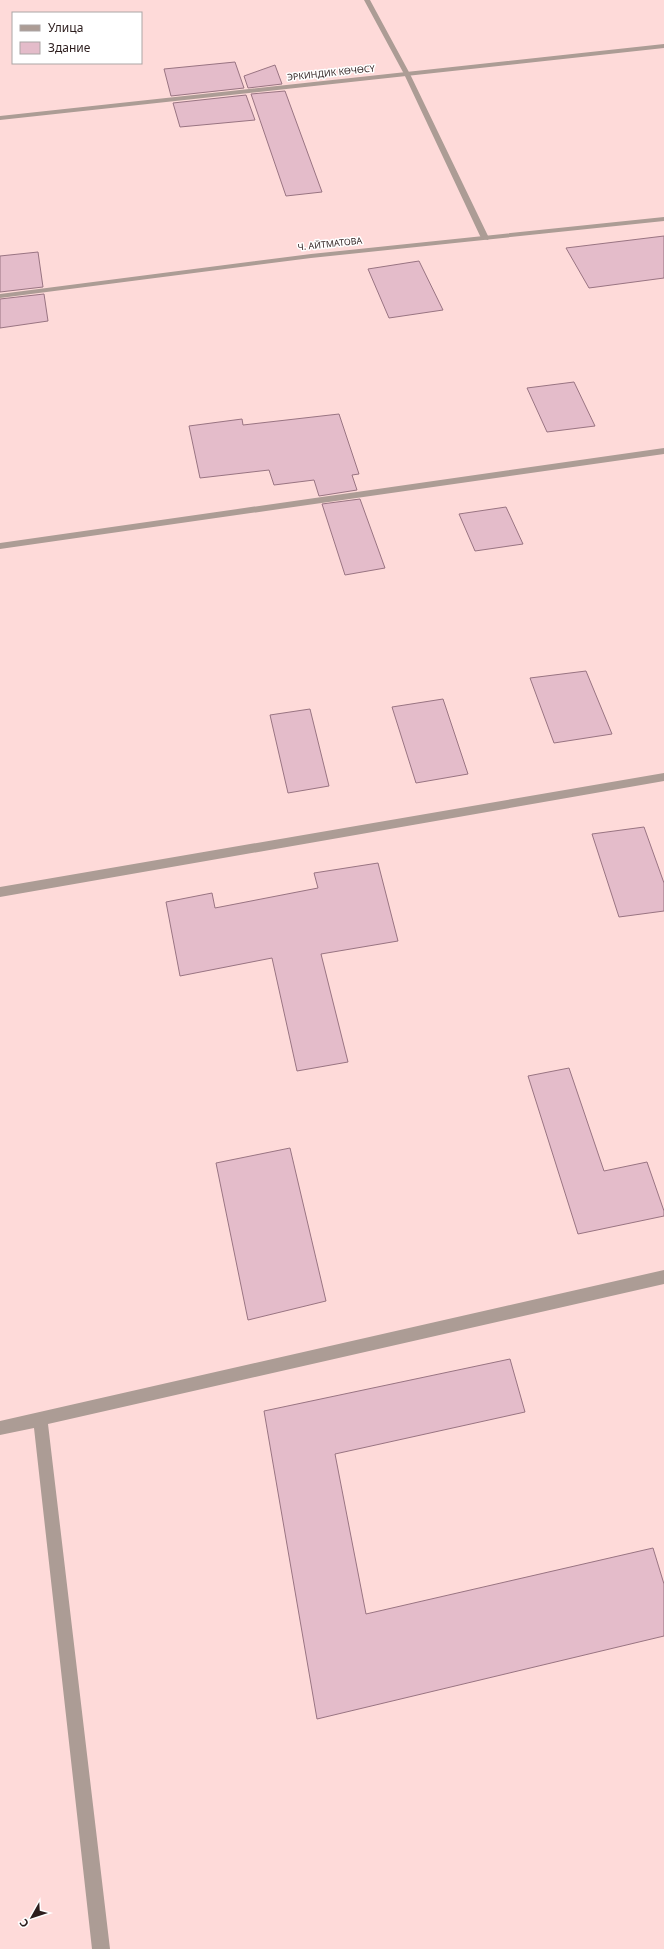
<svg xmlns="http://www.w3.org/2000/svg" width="664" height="1949" font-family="'Noto Sans',sans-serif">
  <rect width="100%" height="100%" fill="#fedad9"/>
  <path fill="#e4bcca" stroke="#997482" d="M235,62L244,88L171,96L164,69Z
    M275,65L282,84L248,88L244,76Z
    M285,91L322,192L286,196L251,94Z
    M246,95L255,120L180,127L173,103Z
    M664,236V278L589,288L566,248Z
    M38,252L43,287L0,292V256Z
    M419,261L443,310L389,318L368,269Z
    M44,294L48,321L0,328V299Z
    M574,382L595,426L547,432L527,388Z
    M339,414L359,474L352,475L357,490L319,496L314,480L274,485L269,470L200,478L189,426L242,419L243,425Z
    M360,499L385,568L345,575L322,504Z
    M506,507L523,544L475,551L459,514Z
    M586,671L612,734L554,743L530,678Z
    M443,699L468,774L416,783L392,707Z
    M310,709L329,786L288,793L270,715Z
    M644,827L664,883V911L619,917L592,834Z
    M378,863L398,941L321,954L348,1062L297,1071L272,958L180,976L166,902L212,893L215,908L318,888L314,873Z
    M569,1068L604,1171L647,1162L664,1211V1216L578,1234L528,1076Z
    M290,1148L326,1301L248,1320L216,1163Z
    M510,1359L525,1412L335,1454L366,1614L653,1548L664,1584V1636L317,1719L264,1411Z"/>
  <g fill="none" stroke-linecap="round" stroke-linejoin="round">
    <path fill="#ac9c95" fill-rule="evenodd" d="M364,0H370L410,74L489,238L488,240L481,238L404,74Z"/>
    <path fill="#ac9c95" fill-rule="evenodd" d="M664,44V48L0,120V116Z
      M664,217V221L311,258L0,298V294L311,254Z
      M664,448V454L0,549V543Z
      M664,773V781L0,897V887Z
      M664,1270V1284L48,1424L110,1949H92L34,1428L0,1435V1421Z"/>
  </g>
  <g text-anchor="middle" stroke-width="3" stroke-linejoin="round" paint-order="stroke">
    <g font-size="9" fill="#2c1d1d" stroke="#fff">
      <text transform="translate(331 73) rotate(-6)" y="3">ЭРКИНДИК КӨЧӨСҮ</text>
      <text transform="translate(330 244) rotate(-6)" y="3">Ч. АЙТМАТОВА</text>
    </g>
  </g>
  <rect x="12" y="12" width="130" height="52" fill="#ffffff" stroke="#aba5a5"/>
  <rect x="20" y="25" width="20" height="6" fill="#ac9c95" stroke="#aba5a5"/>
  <text x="48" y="32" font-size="12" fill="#2c1d1d">Улица</text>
  <rect x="20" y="42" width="20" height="12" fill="#e4bcca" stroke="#aba5a5"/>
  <text x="48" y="52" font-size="12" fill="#2c1d1d">Здание</text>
  <g transform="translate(32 1917) rotate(231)" stroke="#ffffff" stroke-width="3" paint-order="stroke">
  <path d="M0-3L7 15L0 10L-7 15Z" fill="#2c1d1d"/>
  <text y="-6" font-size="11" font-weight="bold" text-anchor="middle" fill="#2c1d1d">С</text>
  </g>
</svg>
